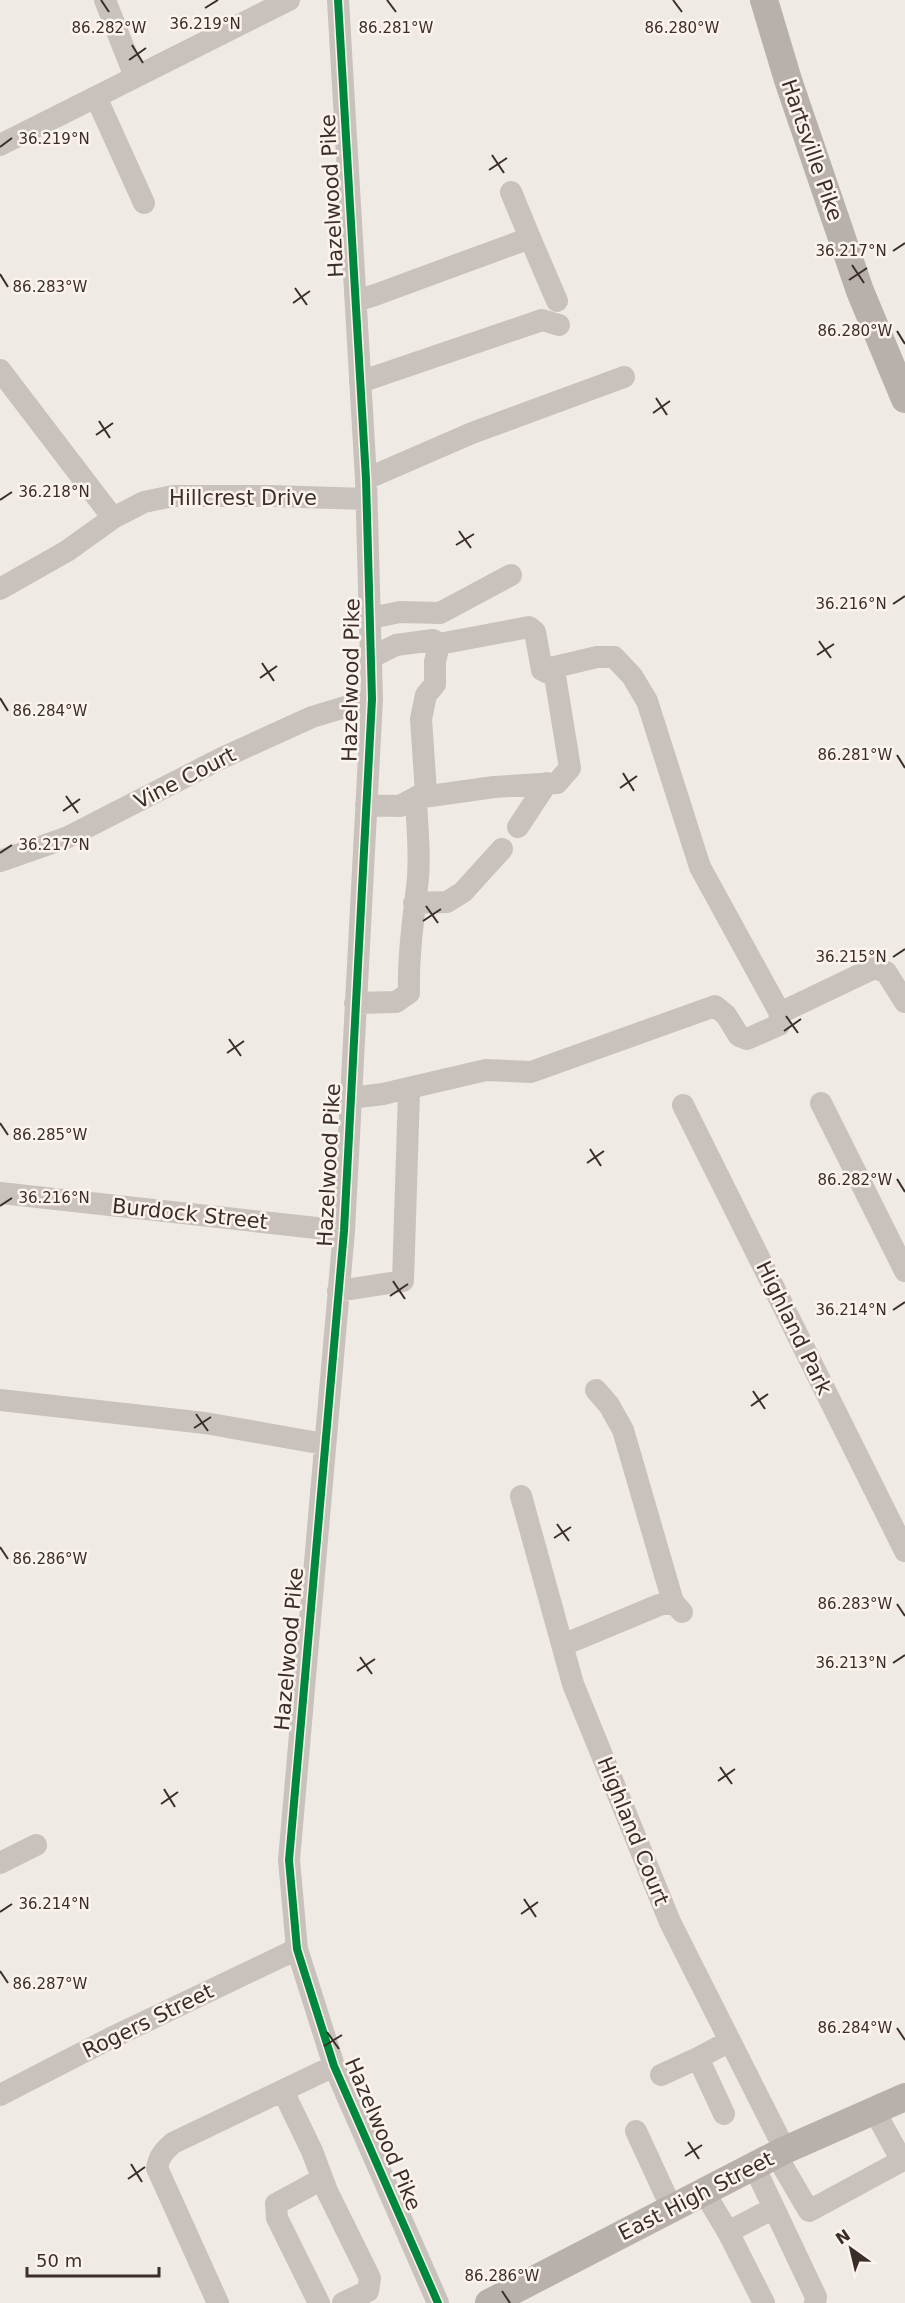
<svg xmlns="http://www.w3.org/2000/svg" width="905" height="2303" font-family="'DejaVu Sans',sans-serif">
  <rect width="100%" height="100%" fill="#f0eae4"/>
  <g fill="none" stroke-linecap="round" stroke-linejoin="round">
    <path stroke="#c9c1bc" stroke-width="22" d="M105,0L135,77
      M338,0L366,479L372,699L344,1231L289,1860L297,1949L334,2066L438,2303
      M96,97L144,203
      M0,145L289,0
      M530,238L557,301
      M356,301L375,295L530,238L511,192
      M0,370L113,518
      M360,382L542,320L559,325
      M366,479L472,433L624,377
      M0,589L67,551L113,518L144,502L173,496H271L366,499
      M370,618L400,612L440,613L511,575
      M416,798L494,787L557,783L570,768L555,676L542,670L535,632L529,627L439,644
      M366,805L400,806L426,792L421,719L426,695L435,684V662L439,644L433,640L396,645L372,657
      M518,827L547,783
      M0,861L66,838L222,758L312,717L372,699
      M414,903L447,902L463,892L502,849
      M355,1003L396,1002L409,993C408,957 413,922 417,887C421,858 417,827 416,798
      M780,1013L874,968L886,972L905,1002
      M351,1098L383,1094L486,1070L531,1072L715,1006L726,1015L739,1036L747,1039L779,1025L780,1013L700,867L647,701L632,676L614,657H597L542,670
      M821,1103L905,1271
      M683,1105L905,1551
      M0,1193L344,1231
      M338,1291L403,1281L409,1092L406,1089
      M596,1390L609,1405L623,1430L673,1602
      M0,1400L205,1423L324,1444
      M521,1496L573,1684L670,1922L785,2150
      M563,1645L659,1605L673,1602L682,1612
      M0,1863L36,1845
      M661,2075L698,2058
      M283,2091L312,2151L327,2191L370,2278L368,2291L343,2303
      M0,2095L111,2038L297,1949
      M874,2110L902,2161
      M724,2114L698,2058L730,2041
      M636,2131L672,2209
      M776,2155L809,2211L905,2159
      M754,2166L816,2297L815,2303
      M704,2192L728,2232L764,2303
      M728,2232L774,2208
      M218,2303L157,2168C159,2156 164,2151 173,2143L334,2066
      M319,2303L277,2218L276,2204L322,2179"/>
    <path stroke="#b8b0ab" stroke-width="28" d="M764,0L788,80L860,291L905,399
      M489,2303L785,2150L905,2097"/>
    <g stroke="#fbf3ec" stroke-width="11">
      <path id="cycleway" d="M338,0L366,479L372,699L344,1231L289,1860L297,1949L334,2066L438,2303"/>
    </g>
    <use href="#cycleway" stroke="#00873e" stroke-width="8"/>
  </g>
  <path fill="none" stroke="#3b2e29" stroke-width="2" d="M101,0L109,12M387,0L396,12M673,0L682,12M205,8L218,0M132,45L143,63M129,60L146,48M0,147L12,138M492,155L504,173M489,170L507,158M893,251L905,243M852,265L864,283M0,274L8,287M849,280L867,268M295,288L307,305M293,303L310,291M897,331L905,344M656,398L667,415M653,413L670,401M99,421L110,438M96,435L113,423M0,500L12,492M459,531L471,548M456,545L474,534M893,604L905,596M819,641L831,658M817,655L834,644M262,663L274,681M260,678L277,666M0,698L8,711M897,755L905,768M623,773L634,791M620,788L637,776M66,796L78,813M63,811L80,799M0,853L12,845M426,906L438,923M423,921L441,909M893,957L905,949M786,1016L798,1033M784,1031L801,1019M229,1039L241,1056M227,1053L244,1041M0,1123L8,1135M590,1149L601,1166M587,1163L604,1151M897,1179L905,1192M0,1206L12,1198M393,1281L405,1299M390,1296L408,1284M893,1310L905,1302M753,1391L765,1409M751,1406L768,1394M196,1414L208,1431M194,1428L211,1417M557,1524L569,1541M554,1538L571,1527M0,1547L8,1559M897,1604L905,1616M360,1657L372,1674M893,1663L905,1655M357,1671L375,1659M720,1767L732,1784M718,1781L735,1769M164,1789L175,1807M161,1804L178,1792M524,1899L536,1917M0,1912L12,1904M521,1914L538,1902M0,1971L8,1983M897,2028L905,2040M327,2032L339,2049M324,2046L342,2035M688,2142L699,2159M685,2156L702,2145M131,2164L142,2182M128,2179L145,2167M502,2291L510,2303"/>
  <g text-anchor="middle" stroke-width="5" stroke-linejoin="round" paint-order="stroke">
    <g font-size="21" fill="#3b2e29" stroke="#fbf3ec">
      <text transform="translate(812 150) rotate(71)" y="7">Hartsville Pike</text>
      <text transform="translate(332 196) rotate(-93)" y="7">Hazelwood Pike</text>
      <text x="243" y="505">Hillcrest Drive</text>
      <text transform="translate(351 680) rotate(-89)" y="7">Hazelwood Pike</text>
      <text transform="translate(185 778) rotate(-27)" y="7">Vine Court</text>
      <text transform="translate(329 1165) rotate(-87)" y="7">Hazelwood Pike</text>
      <text transform="translate(190 1214) rotate(6)" y="7">Burdock Street</text>
      <text transform="translate(794 1328) rotate(64)" y="7">Highland Park</text>
      <text transform="translate(289 1649) rotate(-85)" y="7">Hazelwood Pike</text>
      <text transform="translate(633 1831) rotate(68)" y="7">Highland Court</text>
      <text transform="translate(148 2021) rotate(-26)" y="7">Rogers Street</text>
      <text transform="translate(383 2134) rotate(67)" y="7">Hazelwood Pike</text>
      <text transform="translate(696 2196) rotate(-27)" y="7">East High Street</text>
    </g>
  </g>
  <g font-size="15" text-anchor="middle" fill="#3b2e29" stroke="#fbf3ec" stroke-width="5" stroke-linejoin="round" paint-order="stroke">
    <text x="205" y="29">36.219°N</text>
    <text x="109" y="33">86.282°W</text>
    <text x="396" y="33">86.281°W</text>
    <text x="682" y="33">86.280°W</text>
    <text x="54" y="144">36.219°N</text>
    <text x="851" y="256">36.217°N</text>
    <text x="50" y="292">86.283°W</text>
    <text x="855" y="336">86.280°W</text>
    <text x="54" y="497">36.218°N</text>
    <text x="851" y="609">36.216°N</text>
    <text x="50" y="716">86.284°W</text>
    <text x="855" y="760">86.281°W</text>
    <text x="54" y="850">36.217°N</text>
    <text x="851" y="962">36.215°N</text>
    <text x="50" y="1140">86.285°W</text>
    <text x="855" y="1185">86.282°W</text>
    <text x="54" y="1203">36.216°N</text>
    <text x="851" y="1315">36.214°N</text>
    <text x="50" y="1564">86.286°W</text>
    <text x="855" y="1609">86.283°W</text>
    <text x="851" y="1668">36.213°N</text>
    <text x="54" y="1909">36.214°N</text>
    <text x="50" y="1989">86.287°W</text>
    <text x="855" y="2033">86.284°W</text>
    <text x="502" y="2281">86.286°W</text>
  </g>
  <g transform="translate(851 2249) rotate(326)" stroke="#fbf3ec" stroke-width="4.5" paint-order="stroke">
  <path d="M0-4.5L10 22L0 15L-10 22Z" fill="#3b2e29"/>
  <text y="-9" font-size="16" font-weight="bold" text-anchor="middle" fill="#3b2e29">N</text>
  </g>
  <path d="M27 2267v9h132v-9" fill="none" stroke="#3b2e29" stroke-width="3"/>
  <text x="36" y="2267" font-size="18" fill="#3b2e29" stroke="#fbf3ec" stroke-width="4.5" paint-order="stroke">50 m</text>
</svg>
